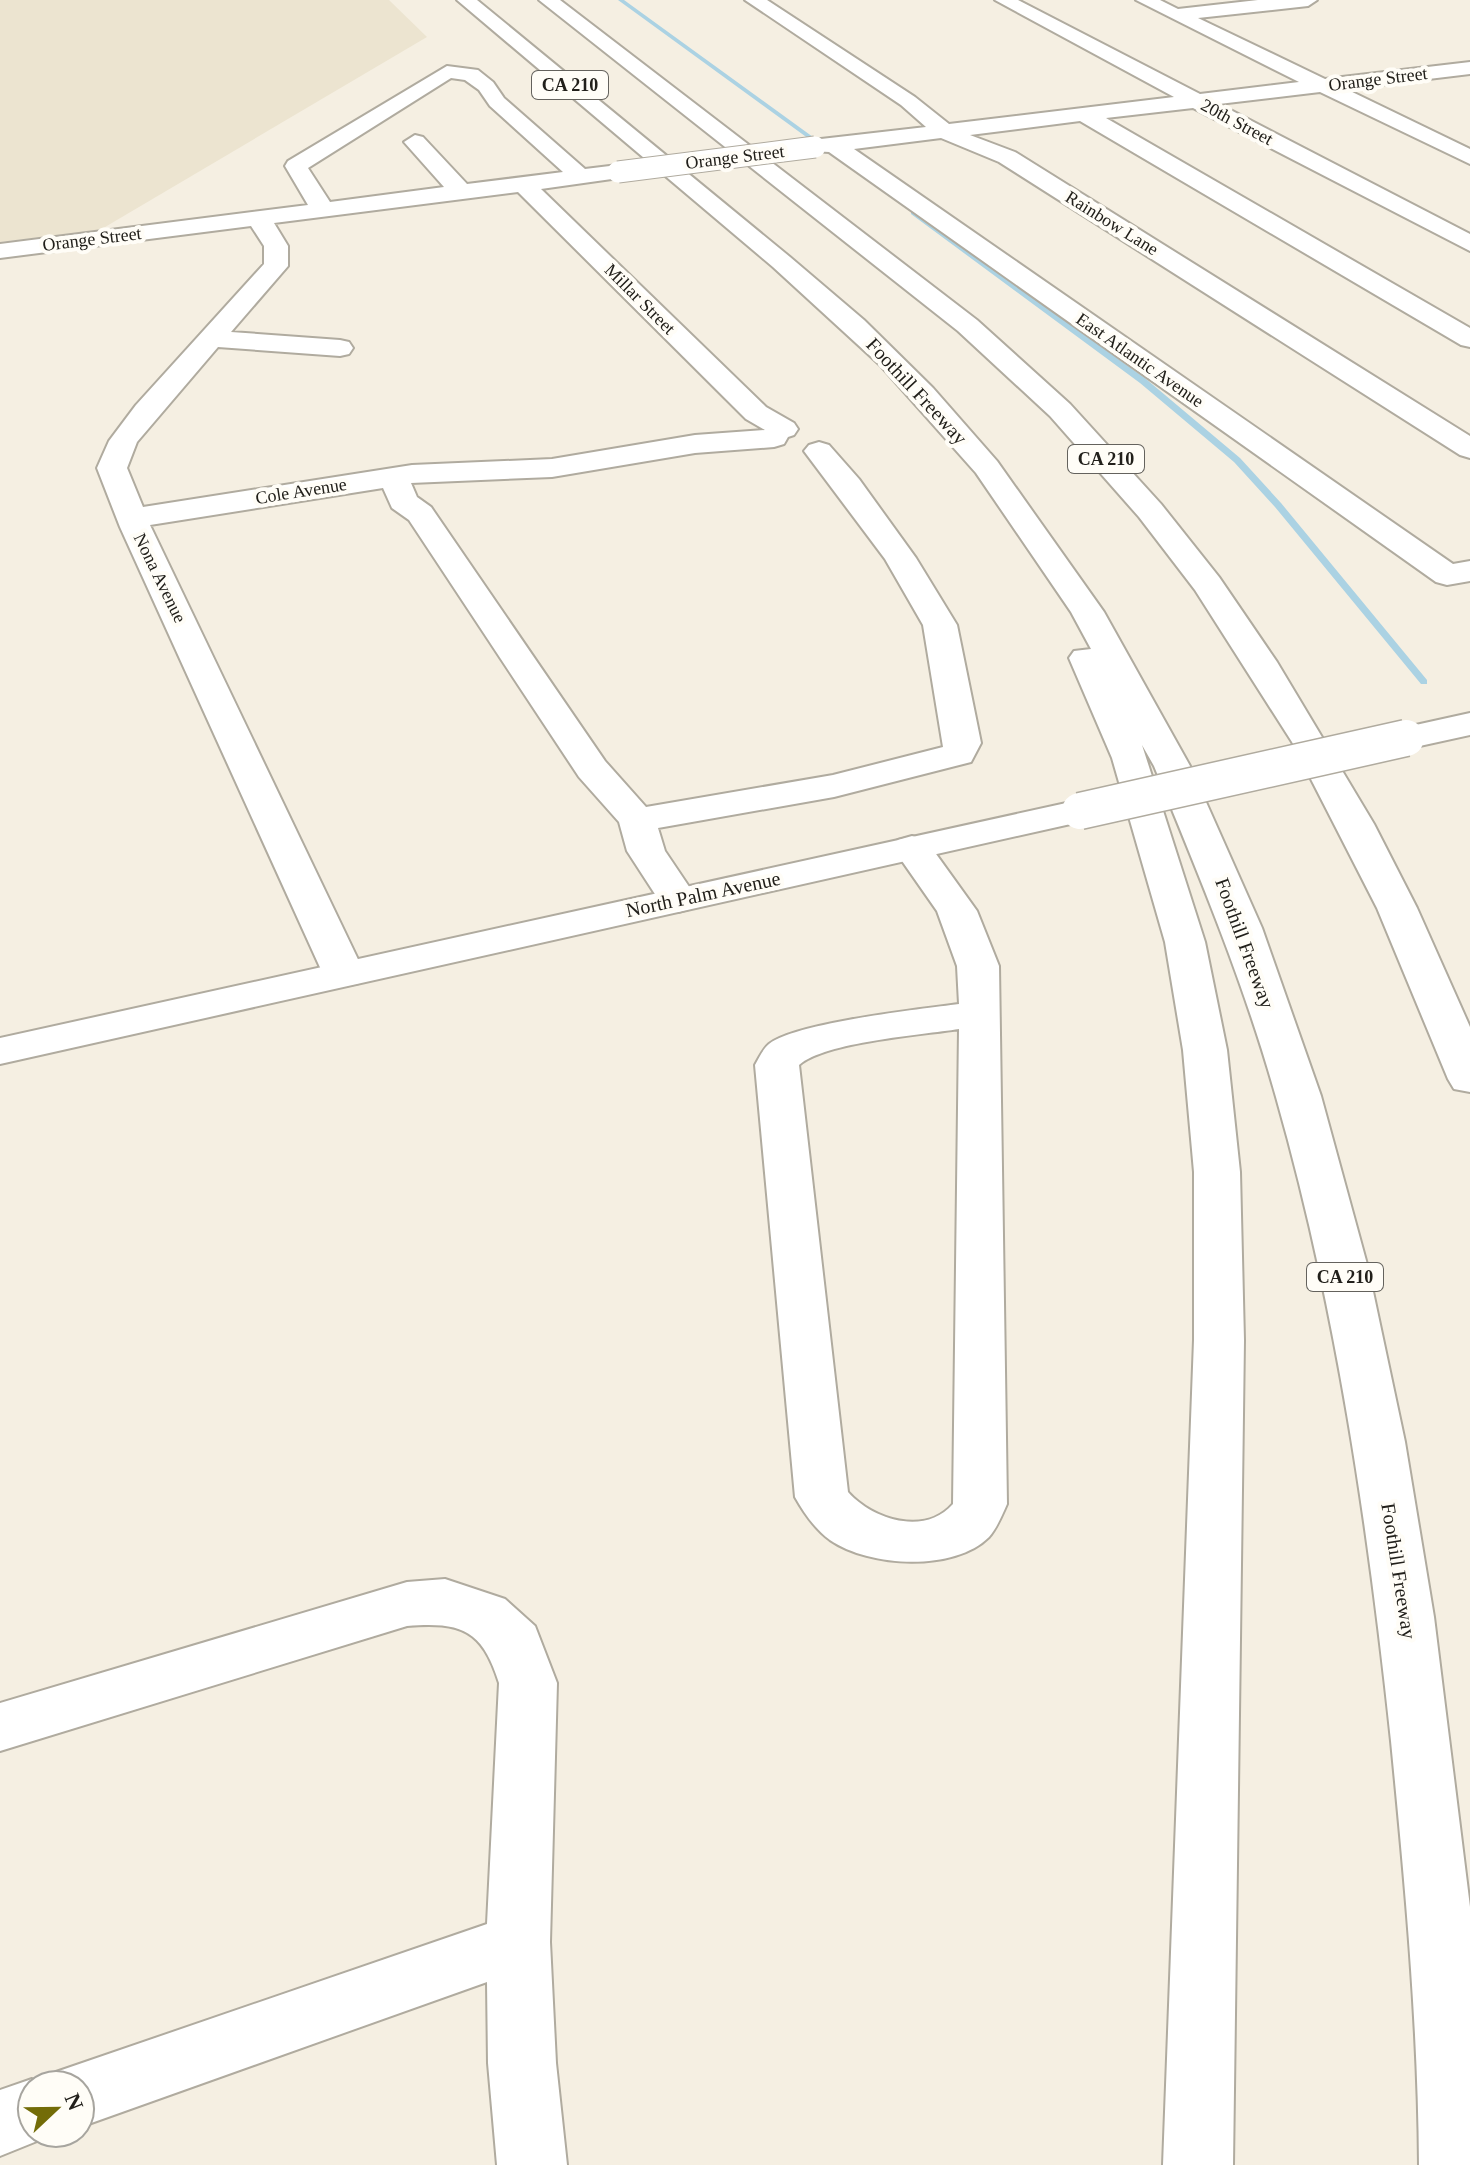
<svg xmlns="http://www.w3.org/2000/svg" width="1470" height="2165" font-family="Georgia,serif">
  <rect width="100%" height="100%" fill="#f5efe2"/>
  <path fill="#ece4d0" d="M0,0H389L427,37L100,230L0,242Z"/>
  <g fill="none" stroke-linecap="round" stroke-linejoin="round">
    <path fill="#abd2e3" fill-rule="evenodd" d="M618,0H624L813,137V139H809Z
      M911,212H915L1146,379L1240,458L1281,503L1427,680V684H1421L1275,507L1234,462L1140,383L911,214Z"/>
    <g stroke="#b0ab9f" stroke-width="4">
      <path id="minor" d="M745,0H767L915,97L949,124L1174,97L995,0H1018L1200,94L1299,82L1136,0H1160L1178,9L1258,0H1317L1308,6L1198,18L1325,79L1470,62V74L1346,89L1470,149V164L1320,92L1219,104L1470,234V251L1193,108L1106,118L1470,328V347L1461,345L1080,121L970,135L1015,152L1470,436V458L1460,455L999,162L941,138L854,149L1453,564L1470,561V581L1447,585L1436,582L829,152L813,151L810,146L821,139L926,127L901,105Z
        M447,66L478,70L493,82L504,98L585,169L618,165L626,167L629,172L626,177L541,189L766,407L794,423L798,429L794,435L788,437L784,444L774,447L695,453L552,477L411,483L417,497L431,507L605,761L646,807L833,775L943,747L923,625L885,559L804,451L809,445L819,442L829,445L859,479L916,558L957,625L981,743L971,762L834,797L658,828L665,851L698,900L692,908L678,912L664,908L627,851L619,822L579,777L409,520L392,508L383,488L150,525L365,974L359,983L344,986L329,983L323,974L120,527L97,468L109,441L136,405L264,264V246L251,226L0,258V244L308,205L285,166L288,161ZM451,78L465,80L479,90L490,106L563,172L467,184L423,137L415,135L404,142L444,187L330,202L308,168ZM518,192L746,419L765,430L695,435L552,459L412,465L143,507L127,468L137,442L218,347L340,356L349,354L353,348L349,342L340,340L231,332L288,266V246L274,223Z
        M912,836L926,840L977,911L999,966L1007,1504C1002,1515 997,1528 989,1537C954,1572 869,1567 830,1540C815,1529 804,1513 795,1497L755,1065C759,1058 763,1049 769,1044C795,1023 920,1009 959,1004L957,966L937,911L893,848L898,840ZM959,1029L953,1504C925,1536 873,1520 848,1492L799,1065C825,1042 921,1035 959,1029Z
        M445,1579L505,1599L535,1626L557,1683L550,1942L556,2063L567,2165H497L488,2063L487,1982L80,2127V2085H50L56,2072L487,1924L499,1683C482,1629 461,1622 407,1626L0,1751V1703L407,1582Z
        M32,2079L48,2085H32V2133H57L0,2156V2090Z"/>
    </g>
    <g stroke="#b0ab9f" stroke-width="4">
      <path id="major" d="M1470,713V735L1406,749L1393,746L1388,738L1393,730Z
        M1080,800L1093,803L1099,811L1093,819L0,1064V1038Z"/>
    </g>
    <g stroke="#b0ab9f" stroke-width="4">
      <path id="highway" d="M457,0H477L790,257L864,320L933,388L997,461L1104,612L1190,766L1262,928L1321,1096L1368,1268L1405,1442L1434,1617L1470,1907V2165H1419C1418,2023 1405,1883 1391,1741C1368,1524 1336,1307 1276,1097C1244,983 1199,875 1154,766L1142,745L1205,942L1227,1050L1240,1172L1244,1340L1233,2165H1163L1194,1340V1172L1183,1050L1165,942L1112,758L1069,658L1074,651L1091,649L1071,612L976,473L880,365L773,267Z
        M539,0H560L977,320L1070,404L1161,504L1219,577L1277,662L1374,824L1417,908L1470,1027V1092L1454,1089L1448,1079L1377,908L1292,742L1195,590L1139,517L1050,416L958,331Z"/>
    </g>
    <use href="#minor" fill="#fff" fill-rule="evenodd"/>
    <use href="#major" fill="#fff" fill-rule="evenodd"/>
    <use href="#highway" fill="#fff" fill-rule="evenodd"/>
    <g stroke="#b0ab9f" stroke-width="23" stroke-linecap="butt">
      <path id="minor-bridge" d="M618,172L815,147"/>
    </g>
    <g stroke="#b0ab9f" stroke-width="39" stroke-linecap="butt">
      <path id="major-bridge" d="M1080,811L1406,738"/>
    </g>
    <use href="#minor-bridge" stroke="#fff" stroke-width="21"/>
    <use href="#major-bridge" stroke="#fff" stroke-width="36"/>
  </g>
  <g text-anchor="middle" stroke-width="8" stroke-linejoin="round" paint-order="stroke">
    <g font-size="18" fill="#22201b" stroke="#fffdf7">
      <text transform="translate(1378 79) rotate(-7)" y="6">Orange Street</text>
      <text transform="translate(1237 122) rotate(28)" y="6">20th Street</text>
      <text transform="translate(735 157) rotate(-7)" y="6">Orange Street</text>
      <text transform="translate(1112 223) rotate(32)" y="6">Rainbow Lane</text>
      <text transform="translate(92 239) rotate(-7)" y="6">Orange Street</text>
      <text transform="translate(640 299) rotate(45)" y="6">Millar Street</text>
      <text transform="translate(1140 360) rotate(35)" y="6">East Atlantic Avenue</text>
      <text transform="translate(301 491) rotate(-9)" y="6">Cole Avenue</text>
      <text transform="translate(160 578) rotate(64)" y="6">Nona Avenue</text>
    </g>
    <g fill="#fffdf7" stroke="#64625d" stroke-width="2">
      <rect x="532" y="71" width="76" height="28" rx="6"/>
      <rect x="1068" y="445" width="76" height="28" rx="6"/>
      <rect x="1307" y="1263" width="76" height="28" rx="6"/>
    </g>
    <g font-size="18" font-weight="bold" fill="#22201b">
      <text x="570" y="91">CA 210</text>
      <text x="1106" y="465">CA 210</text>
      <text x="1345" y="1283">CA 210</text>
    </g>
    <g font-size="20" fill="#22201b" stroke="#fffdf7">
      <text transform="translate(917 391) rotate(47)" y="7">Foothill Freeway</text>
      <text transform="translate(703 894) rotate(-12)" y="7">North Palm Avenue</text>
      <text transform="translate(1245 943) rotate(70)" y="7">Foothill Freeway</text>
      <text transform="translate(1399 1571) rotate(81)" y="7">Foothill Freeway</text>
    </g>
  </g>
  <g transform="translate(56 2109) rotate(68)"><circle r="38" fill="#fffdf7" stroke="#a7a59f" stroke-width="2"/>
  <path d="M0-6L14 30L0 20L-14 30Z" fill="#736c07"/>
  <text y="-12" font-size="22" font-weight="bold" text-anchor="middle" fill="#22201b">N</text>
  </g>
</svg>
